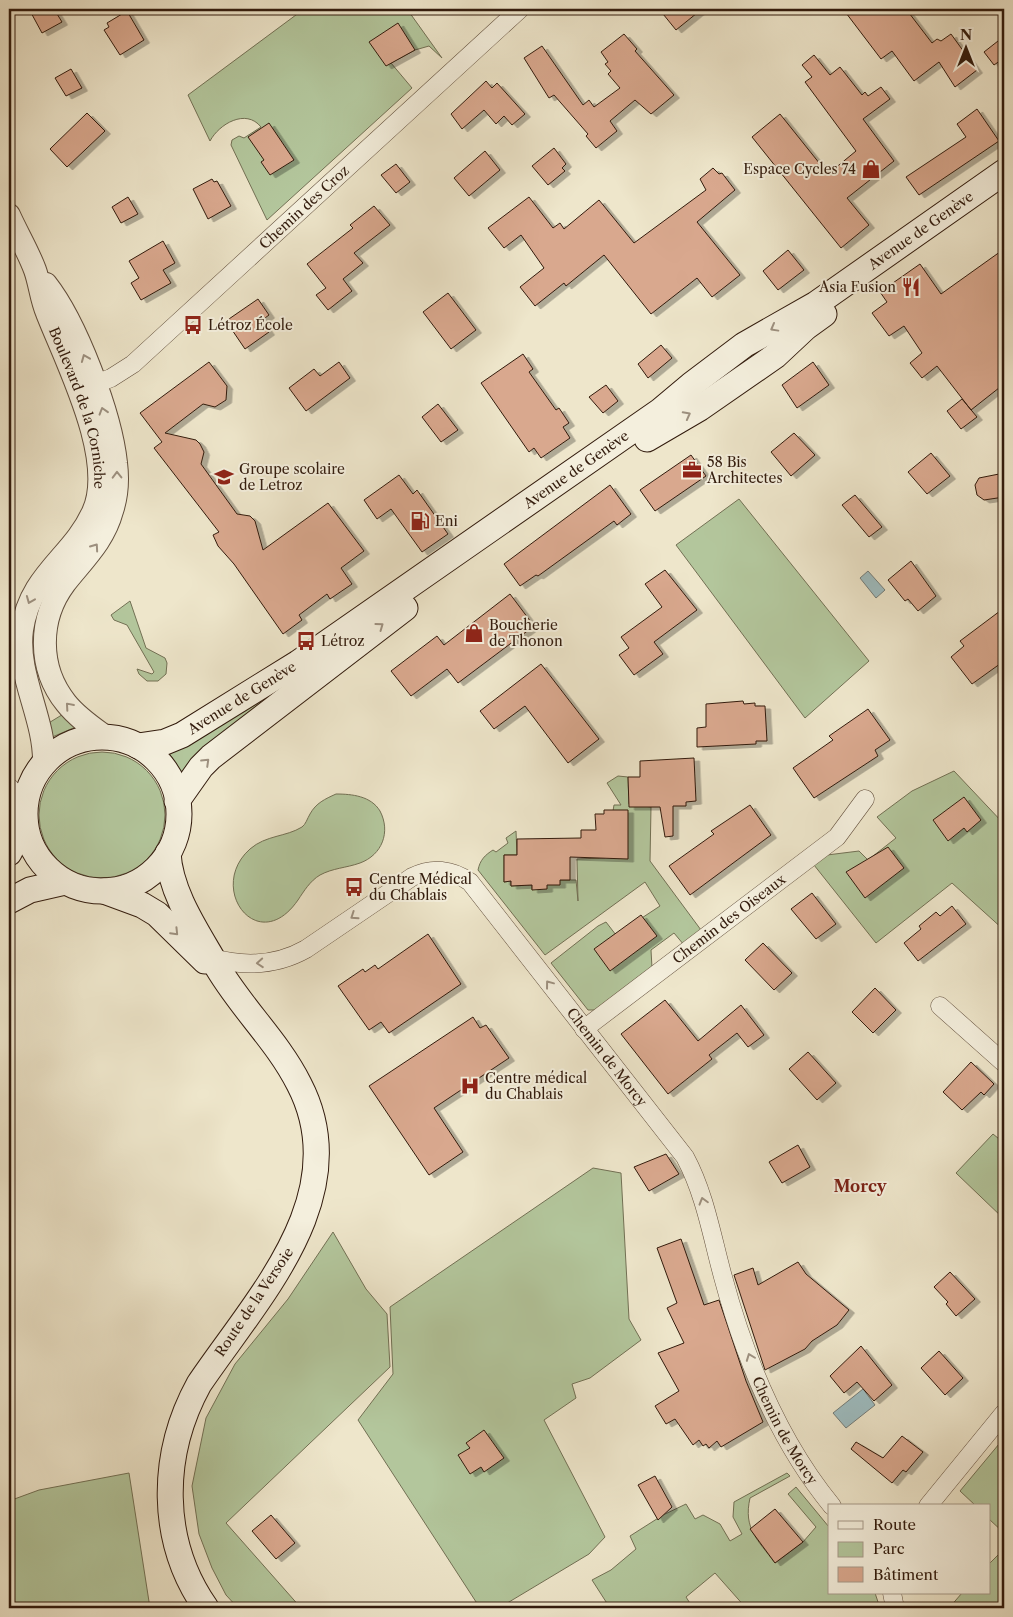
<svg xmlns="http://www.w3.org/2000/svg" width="1013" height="1617" font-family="'Libre Caslon Text',serif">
  <defs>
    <filter id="shadow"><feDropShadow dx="5.5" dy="3" stdDeviation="0" flood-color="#0004"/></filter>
  </defs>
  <rect width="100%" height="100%" fill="#eee6cb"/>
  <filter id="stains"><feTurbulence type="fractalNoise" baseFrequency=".004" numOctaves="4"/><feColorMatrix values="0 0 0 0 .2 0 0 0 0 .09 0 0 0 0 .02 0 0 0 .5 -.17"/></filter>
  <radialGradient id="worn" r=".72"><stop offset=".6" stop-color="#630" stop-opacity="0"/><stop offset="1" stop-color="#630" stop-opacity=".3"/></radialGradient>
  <path fill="#b3c69c" stroke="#727054" d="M304,9H407L442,58L429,46L415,50L391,63L412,88L267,220L231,145L232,140L239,136L244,138L261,127C246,108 219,124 210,141L188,95Z
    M739,499L869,661L805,718L676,545Z
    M130,601L146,648L165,658L167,663L166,674L158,681H147L139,674L137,669L152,674L154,672L127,625L114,620L111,615Z
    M286,680L290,686L184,777L167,750Z
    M65,713L78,726L50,738L47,724Z
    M39 815a63 63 0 1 1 126 0a63 63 0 1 1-126 0Z
    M954,771L1004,824V930L952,883L876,943L814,865L827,855L859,851L868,860L896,838L877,817L912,791Z
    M618,776L628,777L629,804L651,807L650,861L701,930L684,945L674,933L651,950L652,968L598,1010H588L551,963L598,926L606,922L616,935L660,906L645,882L545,955L478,870C480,860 485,855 493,850L496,852L508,843L506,838L516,831L517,855H504V882L511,881V886L532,885V890L546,880H576L578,901L577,859L605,858L614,805H621L607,783Z
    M336,794C352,794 371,796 380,811C391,832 382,855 360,863C346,868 333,868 320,875C310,881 304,891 298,900C258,958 206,888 250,849C266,835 286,837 302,827C306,824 307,819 310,814C316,803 325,799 336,794Z
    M993,1134L1004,1143V1219L956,1173Z
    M593,1168L621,1173L629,1319L641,1340L590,1378L572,1384L576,1398L544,1420L605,1537L589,1554L499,1608H480L358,1420L393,1374L390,1307Z
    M333,1232L366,1289L387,1314L390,1367L226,1523L301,1608H238L226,1595L212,1568L199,1534L192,1486L206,1418L235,1364L288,1299Z
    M1004,1438V1533L989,1519V1506H976L960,1491Z
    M129,1473L150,1608H9V1501L39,1490Z
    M787,1473L790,1476L750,1498C743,1529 758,1540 775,1563L803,1542L816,1527L788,1494L796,1487L829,1527V1593H875L878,1602L877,1608H746L715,1573L686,1597L693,1608H610L592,1580L611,1570L636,1549L630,1536L663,1515L686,1504L695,1519L703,1515L720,1524L730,1541L742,1534L733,1517L734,1502Z
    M1004,1549V1608H949L962,1593H989V1564Z"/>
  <path fill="#9ebdc1" stroke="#737c79" d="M868,571L885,590L876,598L860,578Z
    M863,1389L875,1405L846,1428L833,1413Z"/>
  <path fill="#d9a88e" stroke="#321b0d" filter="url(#shadow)" d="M29,9H54L62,22L42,33Z
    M659,9H702L676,30Z
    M843,9H906L932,43L937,39L941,41L951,34L977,70L955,87L939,62L914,81L892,51L881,59Z
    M127,11L144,40L120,55L104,30L109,27L107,23Z
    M398,23L415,50L386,66L369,42Z
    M624,34L637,49L635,51L674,95L651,114L635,100L610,121L617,131L596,148L586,136L588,134L554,95L549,98L524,58L542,46L583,105L589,100L594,107L620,88L608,74L611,71L605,64L608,62L601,52Z
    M998,41L1004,50V58L994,65L984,52Z
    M814,55L830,75L840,67L862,95L865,92L868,96L881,87L890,99L863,119L894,161L847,198L869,225L841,248L752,137L780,114L828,174L856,151L805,82L812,77L802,65Z
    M71,69L82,88L66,96L55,78Z
    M486,81L492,88L497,83L525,114L512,125L504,116L496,124L484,110L462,129L451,114Z
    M977,109L999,141L919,195L906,177L966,137L957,124Z
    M87,113L105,131L67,167L50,149Z
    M269,123L294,160L270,175L261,162L264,160L248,137Z
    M554,148L566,164L562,168L565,171L548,185L532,166Z
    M485,151L500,170L469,196L454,178Z
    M396,164L410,182L396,193L381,175Z
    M713,168L719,174L722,173L735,190L697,222L740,275L712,297L697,278L651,314L604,255L566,286L564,283L535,306L520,287L544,268L521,235L504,248L488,228L529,197L553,228L560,223L564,229L599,200L634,243L706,190L700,179Z
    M212,179L214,182L217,181L231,206L208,219L193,189Z
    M128,197L138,214L121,223L112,207Z
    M374,206L390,225L354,253L363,263L343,279L352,291L328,310L316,295L326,288L307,264L353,228L350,225Z
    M163,241L175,263L163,270L171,283L141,300L131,283L139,278L129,261Z
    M1004,249V384L971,410L937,366L922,378L910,363L922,353L904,326L889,336L872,313L887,302L880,292L920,264L941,294Z
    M788,250L804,270L778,290L763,271Z
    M448,293L476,330L451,349L423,312Z
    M258,299L269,315L261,321L269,332L245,349L226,321Z
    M661,345L672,358L648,378L638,364Z
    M523,354L533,369L529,372L556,410L559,408L569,423L563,427L570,438L541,458L534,448L529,452L481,383Z
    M209,362L227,386L226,400L215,407L203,404L165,433L196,440L200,444L204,452L201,464L237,514L250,516L255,521L263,550L328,503L364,551L341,568L352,584L330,599L327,594L299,615L302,620L283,634L234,564L218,546L213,535L219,532L154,448L162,442L140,413Z
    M339,362L350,378L306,411L289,388L314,369L320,376Z
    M813,362L829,385L797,408L782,385Z
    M606,385L618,401L603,413L589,397Z
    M962,399L977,417L961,429L947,411Z
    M438,404L458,430L441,442L422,417Z
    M794,433L815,455L791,476L771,452Z
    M931,453L950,476L927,494L908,472Z
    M691,455L706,476L655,511L640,490Z
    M1004,473V497L984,500L977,495L975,485L979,478Z
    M399,475L413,494L417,490L448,534L422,552L391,509L377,519L364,500Z
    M610,485L631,514L617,525L614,521L538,576L536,575L520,586L504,564Z
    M855,495L882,527L869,537L842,505Z
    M911,561L936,596L918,611L908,599L905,601L888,580Z
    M665,570L697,610L654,642L663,654L634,675L619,655L629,648L621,637L662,607L645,584Z
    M510,594L534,626L458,683L447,669L411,696L391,671L437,636L444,645Z
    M1004,608V661L972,684L951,657L964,646L960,641Z
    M541,664L599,739L568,763L525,706L494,729L480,711Z
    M743,701L744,704L755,703V706H765L767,741H756V744L697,747V728L706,727V704Z
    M868,709L890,740L875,750L878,756L814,798L793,768L833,740L829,736Z
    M694,758L696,801L686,802V806H673V836L665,837L660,807H629L628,777H640V761Z
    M964,797L981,820L967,832L964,828L948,841L933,820Z
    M750,805L771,835L690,895L669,866L714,834L711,831Z
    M604,810H628V859L570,857V880H560V885H547V889L532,890V885L511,886V881L504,882V855H517V839L581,838V830H596L595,814H604Z
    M888,847L904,868L865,898L846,872Z
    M812,893L836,924L816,939L791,909Z
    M952,906L966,924L918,961L904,943L921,929L919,926L936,912L940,916Z
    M641,915L657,936L610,971L594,949Z
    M428,934L461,984L389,1033L381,1022L369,1030L338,986L363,969L365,972L375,965L378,969Z
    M763,943L792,973L774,990L745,960Z
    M875,988L896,1010L873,1033L852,1012Z
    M665,1000L698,1041L741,1005L764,1035L748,1047L737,1033L709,1055L712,1059L668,1094L621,1034Z
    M473,1017L480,1028L486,1025L509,1058L434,1108L463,1152L429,1175L369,1086Z
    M808,1052L836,1083L817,1100L789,1069Z
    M971,1062L994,1084L984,1095L981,1092L962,1110L943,1092Z
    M798,1145L810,1167L782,1183L769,1162Z
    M666,1154L679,1174L649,1191L634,1167Z
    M681,1239L704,1305L719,1300L746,1381L763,1422L721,1447L717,1441L709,1448L706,1444L703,1446L699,1440L693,1445L675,1419L666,1424L655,1406L679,1391L658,1353L684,1343L667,1308L677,1303L657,1248Z
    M798,1262L806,1274L849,1310L837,1325L812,1341L805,1349L765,1370L734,1275L753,1268L758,1285Z
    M950,1272L975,1299L956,1316L946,1304L948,1302L934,1287Z
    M861,1346L892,1385L874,1401L857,1382L844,1393L830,1376Z
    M939,1351L963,1378L945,1395L921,1368Z
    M484,1430L504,1458L484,1472L481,1467L470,1474L458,1455L470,1448L466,1443Z
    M902,1436L923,1452L906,1472L903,1470L892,1483L851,1449L856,1442L883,1458Z
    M655,1476L672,1507L658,1520L638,1485Z
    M775,1509L803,1542L775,1563L750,1529Z
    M271,1515L295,1543L276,1559L252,1531Z"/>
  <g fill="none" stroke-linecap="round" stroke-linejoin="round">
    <g stroke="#614e3c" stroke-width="19">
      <g id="minor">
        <path id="s1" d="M85,388L111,378L133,364L520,9"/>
        <path d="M9,787L25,804"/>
        <path id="s2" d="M212,958C245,967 276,966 306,949L412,877C432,867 452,869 470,882L685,1157C705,1194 712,1237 723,1277C745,1359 778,1440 832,1506"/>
        <path d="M940,1006L1004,1063"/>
        <path id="s3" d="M584,1029L837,837L865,799"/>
        <path d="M928,1506L1004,1413"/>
        <path d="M892,1593L895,1608"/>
      </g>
    </g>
    <g stroke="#614e3c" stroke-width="24">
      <g id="tertiary">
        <path id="s4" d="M9,215C17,233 28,251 35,270C40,284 41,299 47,313C67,364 117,460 93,512C73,557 30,574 22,630C16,675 45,718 44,763"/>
        <path d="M46,284C76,322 111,414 116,463C118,479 117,496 112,511C104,541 83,560 65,583C38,619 38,668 66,703C77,717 92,727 106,737"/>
      </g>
    </g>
    <g stroke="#321b0d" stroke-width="27">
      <g id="secondary">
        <path d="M647,439L700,408L775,356L806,327L824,314"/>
        <circle cx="102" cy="814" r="77"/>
        <path id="s5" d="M138,746L165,742L182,735L298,663L660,411L691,385L744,345L816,304L1004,172"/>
        <path d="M177,801L201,767L211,757L405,608"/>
        <path d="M9,853L25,822"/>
        <path d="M168,853C170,892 196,930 215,963C239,1006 277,1040 299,1084C357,1195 257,1298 199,1384C160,1455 159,1541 206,1608"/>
        <path d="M104,891L142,905L157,914L205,961"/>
        <path d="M9,901L30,890L65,882"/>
      </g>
    </g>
    <use href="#minor" stroke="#f4efdd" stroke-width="18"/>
    <use href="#tertiary" stroke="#f4efdd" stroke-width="22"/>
    <use href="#secondary" stroke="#f4efdd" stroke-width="25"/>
  </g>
  <defs><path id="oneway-chevron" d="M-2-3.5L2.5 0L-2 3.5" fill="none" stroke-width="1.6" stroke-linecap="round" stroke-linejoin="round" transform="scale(1.25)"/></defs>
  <g stroke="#9d907f">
    <use href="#oneway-chevron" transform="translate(774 328) rotate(151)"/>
    <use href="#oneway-chevron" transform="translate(85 358) rotate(-112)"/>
    <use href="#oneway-chevron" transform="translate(103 411) rotate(-107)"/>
    <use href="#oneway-chevron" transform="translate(687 415) rotate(-28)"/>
    <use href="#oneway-chevron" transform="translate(117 475) rotate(-91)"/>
    <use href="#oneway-chevron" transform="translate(95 547) rotate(-55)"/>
    <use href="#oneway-chevron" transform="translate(30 600) rotate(112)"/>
    <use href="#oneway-chevron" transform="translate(380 626) rotate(-36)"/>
    <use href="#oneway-chevron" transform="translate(69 706) rotate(-131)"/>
    <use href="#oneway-chevron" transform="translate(206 762) rotate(-44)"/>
    <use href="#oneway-chevron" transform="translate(354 916) rotate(146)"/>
    <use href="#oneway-chevron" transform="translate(175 932) rotate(46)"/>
    <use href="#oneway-chevron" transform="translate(260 963) rotate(176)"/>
    <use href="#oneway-chevron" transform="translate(549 984) rotate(-127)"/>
    <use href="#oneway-chevron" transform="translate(703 1201) rotate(-106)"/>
    <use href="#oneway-chevron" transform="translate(750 1357) rotate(-111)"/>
  </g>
  <defs>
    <g id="shop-bare" transform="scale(1.5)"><path d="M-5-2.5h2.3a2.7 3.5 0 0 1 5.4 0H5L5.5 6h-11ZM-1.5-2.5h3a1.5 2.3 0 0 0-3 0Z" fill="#8f2418" stroke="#f4efdd" stroke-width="2.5" paint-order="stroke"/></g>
    <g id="restaurant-bare" transform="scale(1.5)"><path d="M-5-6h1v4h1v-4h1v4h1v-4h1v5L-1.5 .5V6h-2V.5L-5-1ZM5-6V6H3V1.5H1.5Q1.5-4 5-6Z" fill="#8f2418" stroke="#f4efdd" stroke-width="2.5" paint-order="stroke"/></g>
    <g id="bus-bare" transform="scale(1.5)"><path d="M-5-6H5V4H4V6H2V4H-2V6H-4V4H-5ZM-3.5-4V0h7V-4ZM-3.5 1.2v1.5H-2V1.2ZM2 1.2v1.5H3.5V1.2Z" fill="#8f2418" stroke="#f4efdd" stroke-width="2.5" paint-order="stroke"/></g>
    <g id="office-bare" transform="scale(1.5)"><path d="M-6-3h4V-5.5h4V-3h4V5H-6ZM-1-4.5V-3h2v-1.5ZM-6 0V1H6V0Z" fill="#8f2418" stroke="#f4efdd" stroke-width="2.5" paint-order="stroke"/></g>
    <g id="school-bare" transform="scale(1.5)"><path d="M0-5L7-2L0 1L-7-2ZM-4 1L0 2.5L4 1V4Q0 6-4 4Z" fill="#8f2418" stroke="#f4efdd" stroke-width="2.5" paint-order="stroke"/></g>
    <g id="fuel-bare" transform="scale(1.5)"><path d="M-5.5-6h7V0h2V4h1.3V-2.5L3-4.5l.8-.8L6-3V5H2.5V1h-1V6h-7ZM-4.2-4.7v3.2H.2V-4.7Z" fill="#8f2418" stroke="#f4efdd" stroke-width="2.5" paint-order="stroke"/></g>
    <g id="hospital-bare" transform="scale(1.5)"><path d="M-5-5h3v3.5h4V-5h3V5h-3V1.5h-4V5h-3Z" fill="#8f2418" stroke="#f4efdd" stroke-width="2.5" paint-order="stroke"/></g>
  </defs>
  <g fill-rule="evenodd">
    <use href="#shop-bare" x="871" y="169"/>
    <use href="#restaurant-bare" x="911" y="287"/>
    <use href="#bus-bare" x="193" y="325"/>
    <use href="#office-bare" x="692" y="470"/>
    <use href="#school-bare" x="224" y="477"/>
    <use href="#fuel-bare" x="420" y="521"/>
    <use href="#shop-bare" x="474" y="633"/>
    <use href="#bus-bare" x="306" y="641"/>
    <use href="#bus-bare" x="354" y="887"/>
    <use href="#hospital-bare" x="470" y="1086"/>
  </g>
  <g text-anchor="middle" stroke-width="4" stroke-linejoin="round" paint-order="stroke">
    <g font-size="14" fill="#321b0d" stroke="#f4efdd" text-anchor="start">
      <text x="856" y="174" text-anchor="end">Espace Cycles 74</text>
      <text x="896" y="292" text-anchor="end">Asia Fusion</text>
      <text x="208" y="330">Létroz École</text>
      <text x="707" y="467">58 Bis<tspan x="707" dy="16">Architectes</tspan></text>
      <text x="239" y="474">Groupe scolaire<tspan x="239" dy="16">de Letroz</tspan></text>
      <text x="435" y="526">Eni</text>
      <text x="489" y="630">Boucherie<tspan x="489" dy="16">de Thonon</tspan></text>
      <text x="321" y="646">Létroz</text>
      <text x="369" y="884">Centre Médical<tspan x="369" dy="16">du Chablais</tspan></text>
      <text x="485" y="1083">Centre médical<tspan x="485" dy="16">du Chablais</tspan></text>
    </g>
    <g font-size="14" fill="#321b0d" stroke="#f4efdd">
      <text dy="5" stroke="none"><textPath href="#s1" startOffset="286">Chemin des Croz</textPath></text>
      <text dy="5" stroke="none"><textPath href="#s5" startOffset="941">Avenue de Genève</textPath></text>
      <text dy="5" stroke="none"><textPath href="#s4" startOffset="206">Boulevard de la Corniche</textPath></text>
      <text dy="5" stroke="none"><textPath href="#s5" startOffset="521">Avenue de Genève</textPath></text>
      <text dy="5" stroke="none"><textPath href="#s5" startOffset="116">Avenue de Genève</textPath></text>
      <text dy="5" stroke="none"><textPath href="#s3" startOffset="182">Chemin des Oiseaux</textPath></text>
      <text dy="5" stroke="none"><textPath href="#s2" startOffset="509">Chemin de Morcy</textPath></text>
      <text transform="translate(254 1302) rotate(-56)" y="5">Route de la Versoie</text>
      <text dy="5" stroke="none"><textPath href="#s2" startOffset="928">Chemin de Morcy</textPath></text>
    </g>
    <g font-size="16" font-weight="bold" fill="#7a1f14" stroke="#f4efdd">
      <text x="860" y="1192">Morcy</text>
    </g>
  </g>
  <rect width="1013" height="1617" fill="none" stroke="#eee6cb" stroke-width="30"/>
  <rect x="10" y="10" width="993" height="1597" fill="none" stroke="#321b0d" stroke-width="2.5"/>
  <rect x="15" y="15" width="983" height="1587" fill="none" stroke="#321b0d"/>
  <rect x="828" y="1504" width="162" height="90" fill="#f4efdd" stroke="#a69a8a"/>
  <rect x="838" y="1521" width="25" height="8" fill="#f4efdd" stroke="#a69a8a"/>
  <text x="873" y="1530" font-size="15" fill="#321b0d">Route</text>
  <rect x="838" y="1542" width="25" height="15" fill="#b3c69c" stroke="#a69a8a"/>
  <text x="873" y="1554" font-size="15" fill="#321b0d">Parc</text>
  <rect x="838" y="1567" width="25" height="15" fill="#d9a88e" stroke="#a69a8a"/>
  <text x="873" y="1580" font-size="15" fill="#321b0d">Bâtiment</text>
  <g transform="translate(966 48)" stroke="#f4efdd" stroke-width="4" paint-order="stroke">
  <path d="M0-4L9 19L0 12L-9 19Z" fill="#321b0d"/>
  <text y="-8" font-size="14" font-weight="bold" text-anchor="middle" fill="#321b0d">N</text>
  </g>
  <rect width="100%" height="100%" filter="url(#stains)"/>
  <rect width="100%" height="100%" fill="url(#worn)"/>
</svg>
